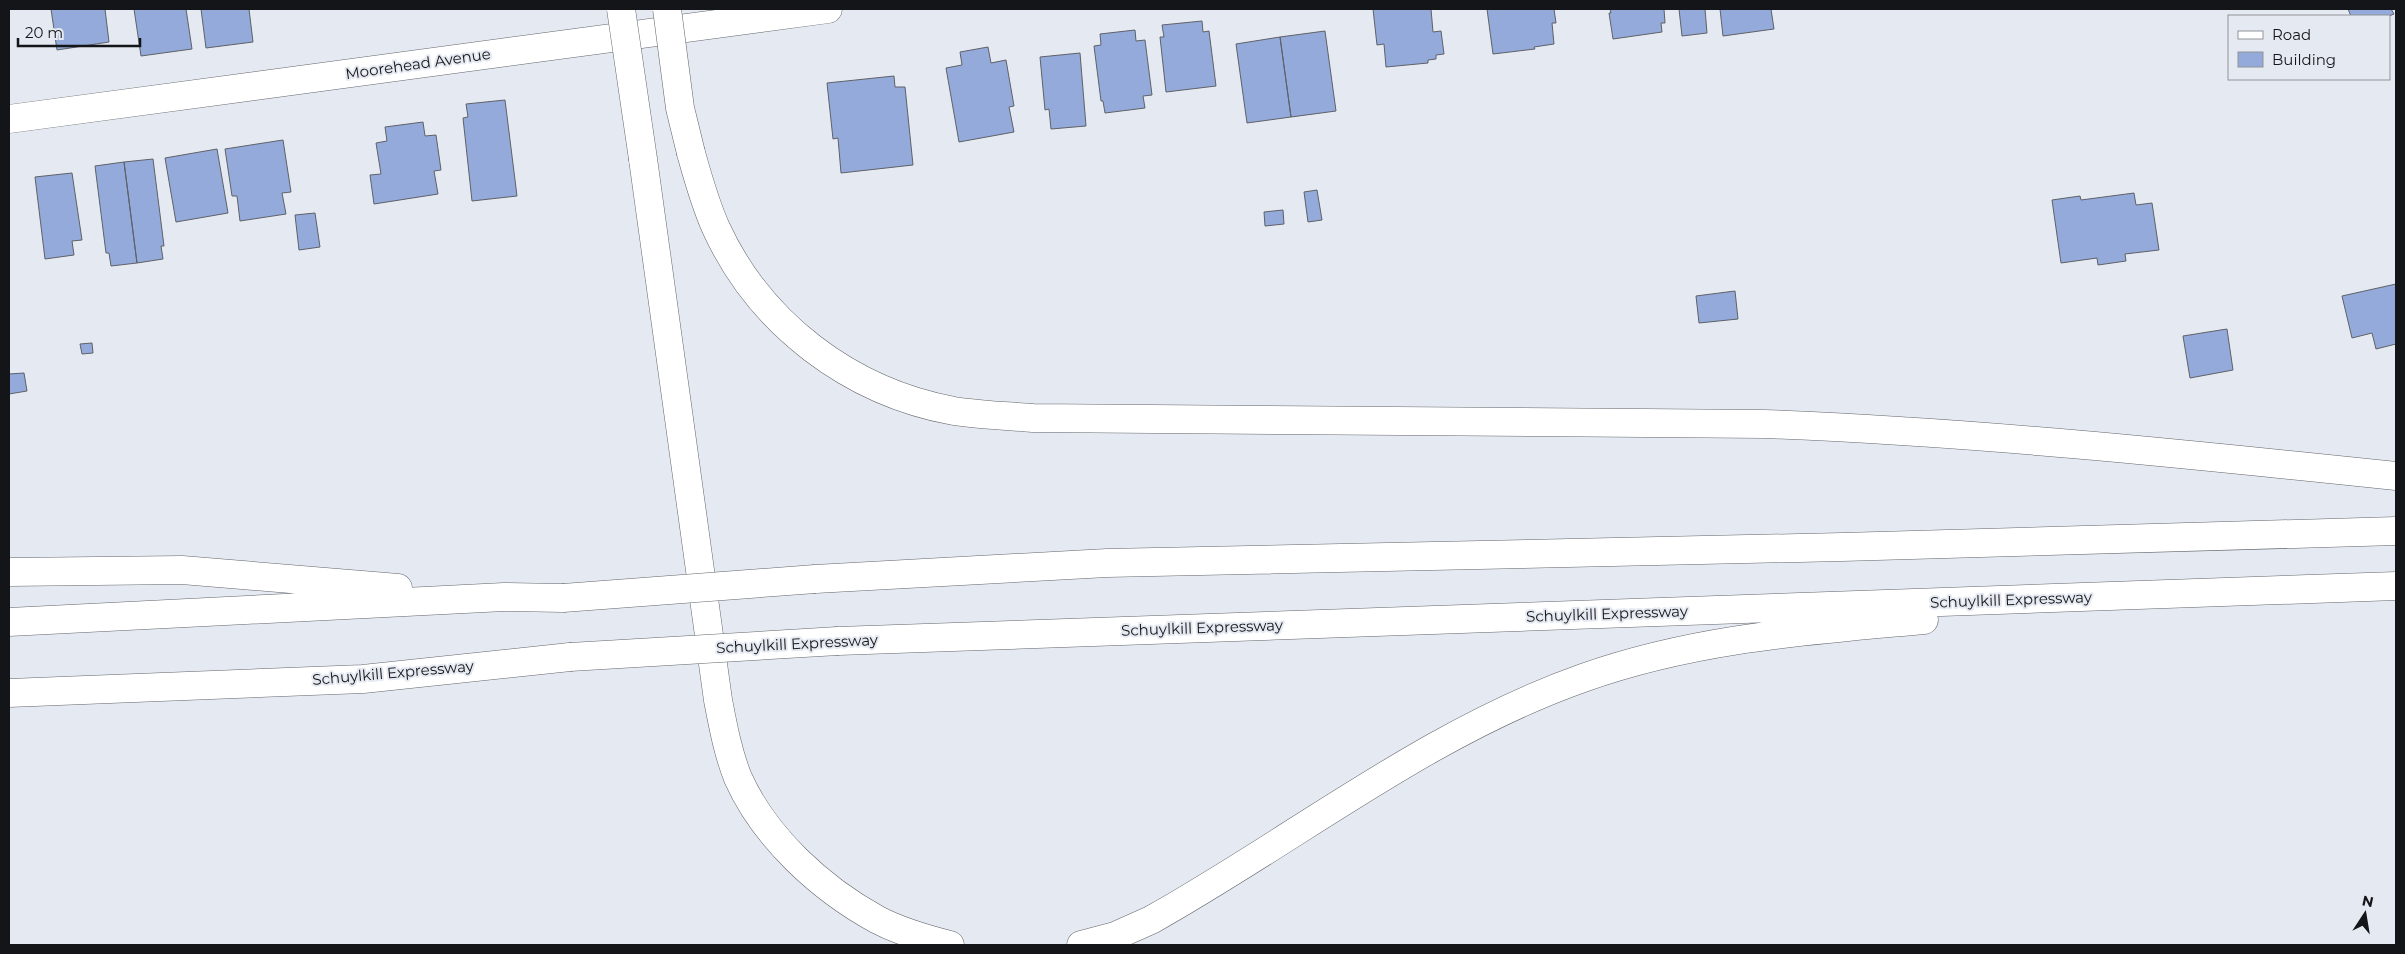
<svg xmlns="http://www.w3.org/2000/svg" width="2405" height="954" font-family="Montserrat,sans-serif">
  <rect width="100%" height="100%" fill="#e5e9f1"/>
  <path fill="#94aada" stroke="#5e6167" d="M51,9H105L109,42L57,50Z
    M134,9H186L192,49L141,56Z
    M201,9H249L253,42L206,48Z
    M1373,9H1431L1433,32L1441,31L1444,54L1436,55V59L1428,60V63L1386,67L1384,44L1377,45Z
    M1487,9H1554L1556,23H1552L1554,44L1534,47L1535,49L1493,54Z
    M1610,9H1664L1665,23H1661L1662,32L1613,39L1609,13H1611Z
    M1679,9H1705L1707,33L1682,36Z
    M1720,9H1771L1774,29L1723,36Z
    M2348,9H2391L2394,14L2389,16H2351Z
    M1202,21L1203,32L1209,31L1216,86L1166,92L1160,37H1164L1162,25Z
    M1135,30L1136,41L1145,40L1152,95L1143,96L1145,108L1105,113L1103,101H1101L1094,46L1101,45L1100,34Z
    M1325,31L1336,111L1291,117L1280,37Z
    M1280,37L1291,117L1247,123L1236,44Z
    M988,47L991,63L1006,60L1014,106L1009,107L1014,132L959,142L946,68L962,65L960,52Z
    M1080,53L1086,126L1051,129L1049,109L1045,110L1040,57Z
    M894,76L895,87H905L913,165L841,173L838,138L833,139L827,83Z
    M505,100L517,196L472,201L463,118L468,117L466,104Z
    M423,122L425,136L436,135L441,170L434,171L438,194L374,204L370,175L381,174L376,143L387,141L385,127Z
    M283,140L291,192L282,193L286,214L240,221L237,196H232L225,149Z
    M217,149L228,213L176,222L165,158Z
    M153,159L164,246H161L163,259L137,263L124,162Z
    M124,162L137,263L111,266L109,253H106L95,166Z
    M72,173L82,240L72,241L74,255L45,259L35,177Z
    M1317,190L1322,220L1308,222L1304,192Z
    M2134,193L2136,205L2152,203L2159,250L2125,254L2126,261L2098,265L2097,258L2061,263L2052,200L2080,196L2081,200Z
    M1283,210L1284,224L1265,226L1264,212Z
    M315,213L320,247L299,250L295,215Z
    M2396,284V344L2376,349L2372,333L2352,338L2342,296Z
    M1735,291L1738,319L1699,323L1696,296Z
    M2227,329L2233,370L2190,378L2183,336Z
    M92,343L93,353L82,354L80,344Z
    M24,373L27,391L9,394V374Z"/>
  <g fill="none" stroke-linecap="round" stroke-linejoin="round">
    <g stroke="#63666c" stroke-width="29">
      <path id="minor" d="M9,119L828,9"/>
    </g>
    <g stroke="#63666c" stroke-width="29">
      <path id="motorway" d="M691,153C698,178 705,204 716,228C760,324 850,392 954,411C980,415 1007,416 1033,418L1764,424C1976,432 2186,454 2396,476
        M643,159L718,700C723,726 728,753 738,778C765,838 821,889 878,920C901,932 926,939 950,945
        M9,572L182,570L398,588
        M815,579L1107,563L1842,547L2396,531
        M9,622L504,597L563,598
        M838,641L2396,586
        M9,693L363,679L570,657
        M1081,945L1115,936L1151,920C1294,840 1427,733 1583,678C1696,638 1806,631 1924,620"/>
    </g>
    <use href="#minor" stroke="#fff" stroke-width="28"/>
    <use href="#motorway" stroke="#fff" stroke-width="28"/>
    <g stroke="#63666c" stroke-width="29" stroke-linecap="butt">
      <path id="motorway-bridge" d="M621,9L643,159
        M667,9L680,108L691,153
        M563,598L815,579
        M570,657L838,641"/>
    </g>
    <use href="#motorway-bridge" stroke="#fff" stroke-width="28"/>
  </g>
  <g text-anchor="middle" stroke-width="4" stroke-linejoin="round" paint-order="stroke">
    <g font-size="15" fill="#141518" stroke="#e5e9f1">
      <text transform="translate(418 64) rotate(-8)" y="5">Moorehead Avenue</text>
      <text transform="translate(2011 600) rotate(-2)" y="5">Schuylkill Expressway</text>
      <text transform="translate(1607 614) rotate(-2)" y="5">Schuylkill Expressway</text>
      <text transform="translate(1202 628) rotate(-2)" y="5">Schuylkill Expressway</text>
      <text transform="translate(797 644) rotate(-3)" y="5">Schuylkill Expressway</text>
      <text transform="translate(393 673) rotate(-5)" y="5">Schuylkill Expressway</text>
    </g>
  </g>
  <rect width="2405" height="954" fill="none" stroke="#141518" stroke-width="20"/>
  <rect x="2228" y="15" width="162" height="65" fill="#e5e9f1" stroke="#91949a"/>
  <rect x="2238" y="31" width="25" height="8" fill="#ffffff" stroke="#91949a"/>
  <text x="2272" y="40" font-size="15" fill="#141518">Road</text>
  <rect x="2238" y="52" width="25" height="15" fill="#94aada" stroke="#91949a"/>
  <text x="2272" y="65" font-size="15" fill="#141518">Building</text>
  <g transform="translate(2365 914) rotate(12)" stroke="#e5e9f1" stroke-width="4" paint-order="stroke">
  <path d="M0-4L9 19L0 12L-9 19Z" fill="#141518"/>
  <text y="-8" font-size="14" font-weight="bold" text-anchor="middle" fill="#141518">N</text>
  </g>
  <path d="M18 38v8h122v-8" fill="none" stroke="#141518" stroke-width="2.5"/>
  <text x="25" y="38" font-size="15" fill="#141518" stroke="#e5e9f1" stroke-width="4" paint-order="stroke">20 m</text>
</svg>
